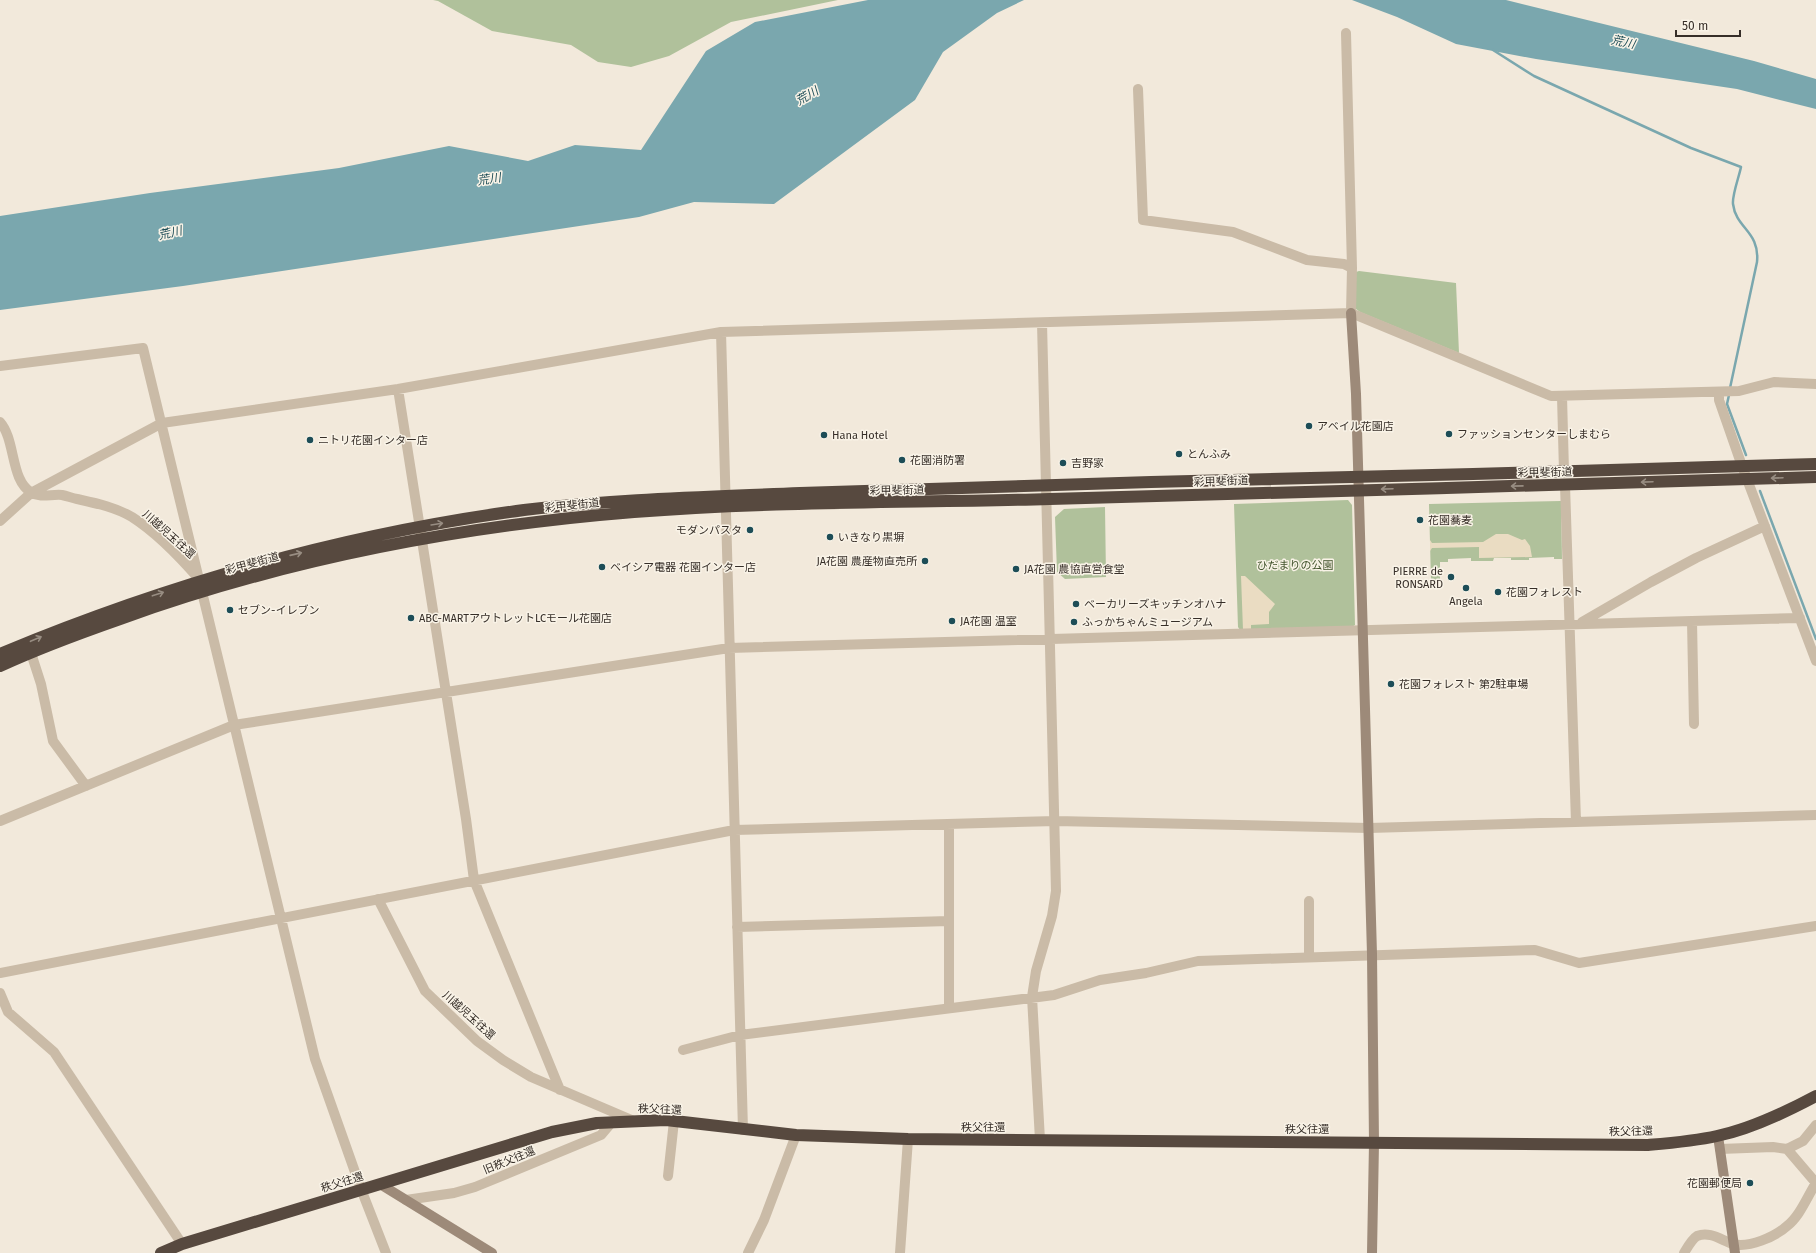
<svg xmlns="http://www.w3.org/2000/svg" width="1816" height="1253" font-family="'Fira Sans','Noto Sans JP',sans-serif">
  <rect width="100%" height="100%" fill="#f2e9db"/>
  <path fill="#b0c19b" d="M433,0H838L731,22L669,56L631,67L598,62L571,45L492,31L438,1Z
    M1359,271L1456,283L1459,353L1360,312L1356,309V272Z
    M1348,500L1352,505L1355,625L1352,627L1240,630L1238,627L1234,504Z
    M1561,501L1562,559H1554V557L1529,558V560H1511V558H1494L1493,561H1471V558L1448,559V562H1440V581H1431L1429,504Z
    M1105,507L1106,577L1065,579L1057,572L1055,517L1064,509Z"/>
  <path fill="#eadcc2" d="M1496,534H1508L1522,540L1525,539L1530,546L1532,557L1479,558V547L1432,548L1430,551V540L1432,543L1483,542Z
    M1241,576H1245L1275,604L1269,612V624L1251,625V630H1243Z"/>
  <path fill="#7aa7ae" d="M868,0H1024L997,13L943,52L915,100L774,204L694,202L639,217L183,286L0,310V216L150,193L339,168L449,146L528,161L575,145L641,150L706,51L755,22Z
    M1352,0H1506L1754,61L1816,79V109L1737,89L1536,59L1456,44L1397,17Z"/>
  <g fill="none" stroke-linecap="round" stroke-linejoin="round">
    <path stroke="#7aa7ae" stroke-width="2.5" d="M1493,50L1534,76L1691,148L1741,167C1739,177 1732,195 1733,204C1736,229 1760,231 1757,262L1730,388
      M1729,395L1727,404L1746,455
      M1760,491L1816,639"/>
    <path stroke="#cabba7" stroke-width="10" d="M1346,33L1352,268L1351,313
      M1138,89L1143,220L1233,232L1307,260L1344,264L1352,268
      M721,332L743,1130
      M0,366L143,348L315,1059L361,1189L386,1253
      M398,389L466,819L474,880L560,1090
      M1719,392V400L1742,466L1816,661
      M1562,396L1564,472
      M0,422C16,440 10,481 32,493C40,498 52,494 62,495C67,496 72,498 77,499C95,503 115,507 132,517C157,533 179,556 199,579
      M1565,485L1576,822
      M0,521L31,493L162,423L398,389L721,332L1351,313L1551,396L1739,391L1774,382L1816,384
      M1692,621L1694,724
      M1582,622L1651,582L1696,558L1765,526
      M31,653L41,684L53,741L86,786
      M0,821L234,725L729,648L1800,618
      M378,899L425,991L477,1041L503,1060L531,1077L634,1121
      M1309,901V957
      M737,927L949,921
      M0,973L734,830L1056,821L1369,828L1816,815
      M0,993L8,1012L54,1052L182,1244
      M949,1007V824
      M683,1050L740,1035L1054,995L1100,980L1146,973L1198,961L1535,950L1579,963L1816,926
      M1040,1140L1032,997L1036,971L1052,916L1056,891L1042,323
      M1720,1149L1773,1147L1787,1149
      M1787,1149L1816,1183
      M1787,1149L1803,1141L1816,1125
      M668,1176L674,1121
      M406,1200L454,1193L475,1187L601,1135L612,1122
      M748,1253L764,1220L796,1135
      M900,1253L908,1139
      M1684,1253C1687,1248 1692,1239 1697,1236C1710,1231 1721,1240 1733,1244C1749,1248 1775,1237 1787,1226C1800,1216 1807,1197 1816,1183"/>
    <path stroke="#9d8a79" stroke-width="10" d="M1351,313L1356,394L1372,954L1374,1143L1372,1253
      M1718,1136L1735,1253
      M380,1184L492,1253"/>
    <path stroke="#57493f" stroke-width="12" d="M0,654C168,584 343,534 524,510C616,499 708,497 800,493C917,489 1034,485 1151,482C1373,478 1594,470 1816,464
      M0,666C39,648 80,633 120,619C286,559 459,526 634,512C772,501 911,503 1050,499C1305,492 1561,485 1816,477
      M161,1253L182,1244L552,1132L597,1123L666,1120L796,1135L908,1139L1648,1145C1671,1143 1695,1141 1717,1136C1751,1129 1786,1112 1816,1096"/>
  </g>
  <defs><path id="oneway-shaft" d="M-6 0H5M1.5-3L5.5 0L1.5 3" fill="none" stroke-width="1.6" stroke-linecap="round" stroke-linejoin="round"/></defs>
  <g stroke="#988d82">
    <use href="#oneway-shaft" transform="translate(1777 478) rotate(178)"/>
    <use href="#oneway-shaft" transform="translate(1647 482) rotate(178)"/>
    <use href="#oneway-shaft" transform="translate(1517 486) rotate(179)"/>
    <use href="#oneway-shaft" transform="translate(1387 489) rotate(178)"/>
    <use href="#oneway-shaft" transform="translate(437 524) rotate(-9)"/>
    <use href="#oneway-shaft" transform="translate(296 554) rotate(-13)"/>
    <use href="#oneway-shaft" transform="translate(158 594) rotate(-18)"/>
    <use href="#oneway-shaft" transform="translate(36 639) rotate(-23)"/>
  </g>
  <g fill="#1d4d57" stroke="#f9f3e7" stroke-width="1.5">
    <circle cx="1309" cy="426" r="4"/>
    <circle cx="1449" cy="434" r="4"/>
    <circle cx="824" cy="435" r="4"/>
    <circle cx="310" cy="440" r="4"/>
    <circle cx="1179" cy="454" r="4"/>
    <circle cx="902" cy="460" r="4"/>
    <circle cx="1063" cy="463" r="4"/>
    <circle cx="1420" cy="520" r="4"/>
    <circle cx="750" cy="530" r="4"/>
    <circle cx="830" cy="537" r="4"/>
    <circle cx="925" cy="561" r="4"/>
    <circle cx="602" cy="567" r="4"/>
    <circle cx="1016" cy="569" r="4"/>
    <circle cx="1451" cy="577" r="4"/>
    <circle cx="1466" cy="588" r="4"/>
    <circle cx="1498" cy="592" r="4"/>
    <circle cx="1076" cy="604" r="4"/>
    <circle cx="230" cy="610" r="4"/>
    <circle cx="411" cy="618" r="4"/>
    <circle cx="952" cy="621" r="4"/>
    <circle cx="1074" cy="622" r="4"/>
    <circle cx="1391" cy="684" r="4"/>
    <circle cx="1750" cy="1183" r="4"/>
  </g>
  <g text-anchor="middle" stroke-width="3" stroke-linejoin="round" paint-order="stroke">
    <g font-size="11" fill="#362e28" stroke="#f9f3e7" text-anchor="start">
      <text x="1317" y="430">アベイル花園店</text>
      <text x="1457" y="438">ファッションセンターしまむら</text>
      <text x="832" y="439">Hana Hotel</text>
      <text x="318" y="444">ニトリ花園インター店</text>
      <text x="1187" y="458">とんふみ</text>
      <text x="910" y="464">花園消防署</text>
      <text x="1071" y="467">吉野家</text>
      <text x="1428" y="524">花園蕎麦</text>
      <text x="742" y="534" text-anchor="end">モダンパスタ</text>
      <text x="838" y="541">いきなり黒塀</text>
      <text x="917" y="565" text-anchor="end">JA花園 農産物直売所</text>
      <text x="610" y="571">ベイシア電器 花園インター店</text>
      <text x="1024" y="573">JA花園 農協直営食堂</text>
      <text x="1443" y="575" text-anchor="end">PIERRE de<tspan x="1443" dy="13">RONSARD</tspan></text>
      <text x="1506" y="596">花園フォレスト</text>
      <text x="1466" y="605" text-anchor="middle">Angela</text>
      <text x="1084" y="608">ベーカリーズキッチンオハナ</text>
      <text x="238" y="614">セブン-イレブン</text>
      <text x="419" y="622">ABC-MARTアウトレットLCモール花園店</text>
      <text x="960" y="625">JA花園 温室</text>
      <text x="1082" y="626">ふっかちゃんミュージアム</text>
      <text x="1399" y="688">花園フォレスト 第2駐車場</text>
      <text x="1742" y="1187" text-anchor="end">花園郵便局</text>
    </g>
    <g font-size="11" fill="#362e28" stroke="#f9f3e7">
      <text transform="translate(1545 472) rotate(-1)" y="4">彩甲斐街道</text>
      <text transform="translate(1221 481) rotate(-2)" y="4">彩甲斐街道</text>
      <text transform="translate(897 490) rotate(-1)" y="4">彩甲斐街道</text>
      <text transform="translate(572 505) rotate(-6)" y="4">彩甲斐街道</text>
      <text transform="translate(169 534) rotate(42)" y="4">川越児玉往還</text>
      <text transform="translate(252 563) rotate(-15)" y="4">彩甲斐街道</text>
      <text transform="translate(469 1015) rotate(42)" y="4">川越児玉往還</text>
      <text transform="translate(660 1109) rotate(2)" y="4">秩父往還</text>
      <text x="983" y="1131">秩父往還</text>
      <text x="1307" y="1133">秩父往還</text>
      <text transform="translate(1631 1131) rotate(-1)" y="4">秩父往還</text>
      <text transform="translate(509 1160) rotate(-22)" y="4">旧秩父往還</text>
      <text transform="translate(342 1182) rotate(-17)" y="4">秩父往還</text>
    </g>
    <g font-size="11" fill="#41542c" stroke="#f9f3e7">
      <text x="1295" y="569">ひだまりの公園</text>
    </g>
    <g font-size="12" font-style="italic" fill="#1d4d57" stroke="#f9f3e7">
      <text transform="translate(1623 42) rotate(12)" y="4">荒川</text>
      <text transform="translate(807 96) rotate(-31)" y="4">荒川</text>
      <text transform="translate(489 179) rotate(-8)" y="4">荒川</text>
      <text transform="translate(170 233) rotate(-13)" y="4">荒川</text>
    </g>
  </g>
  <path d="M1676 30v6h64v-6" fill="none" stroke="#362e28" stroke-width="2"/>
  <text x="1682" y="30" font-size="12" fill="#362e28" stroke="#f9f3e7" stroke-width="3" paint-order="stroke">50 m</text>
</svg>
